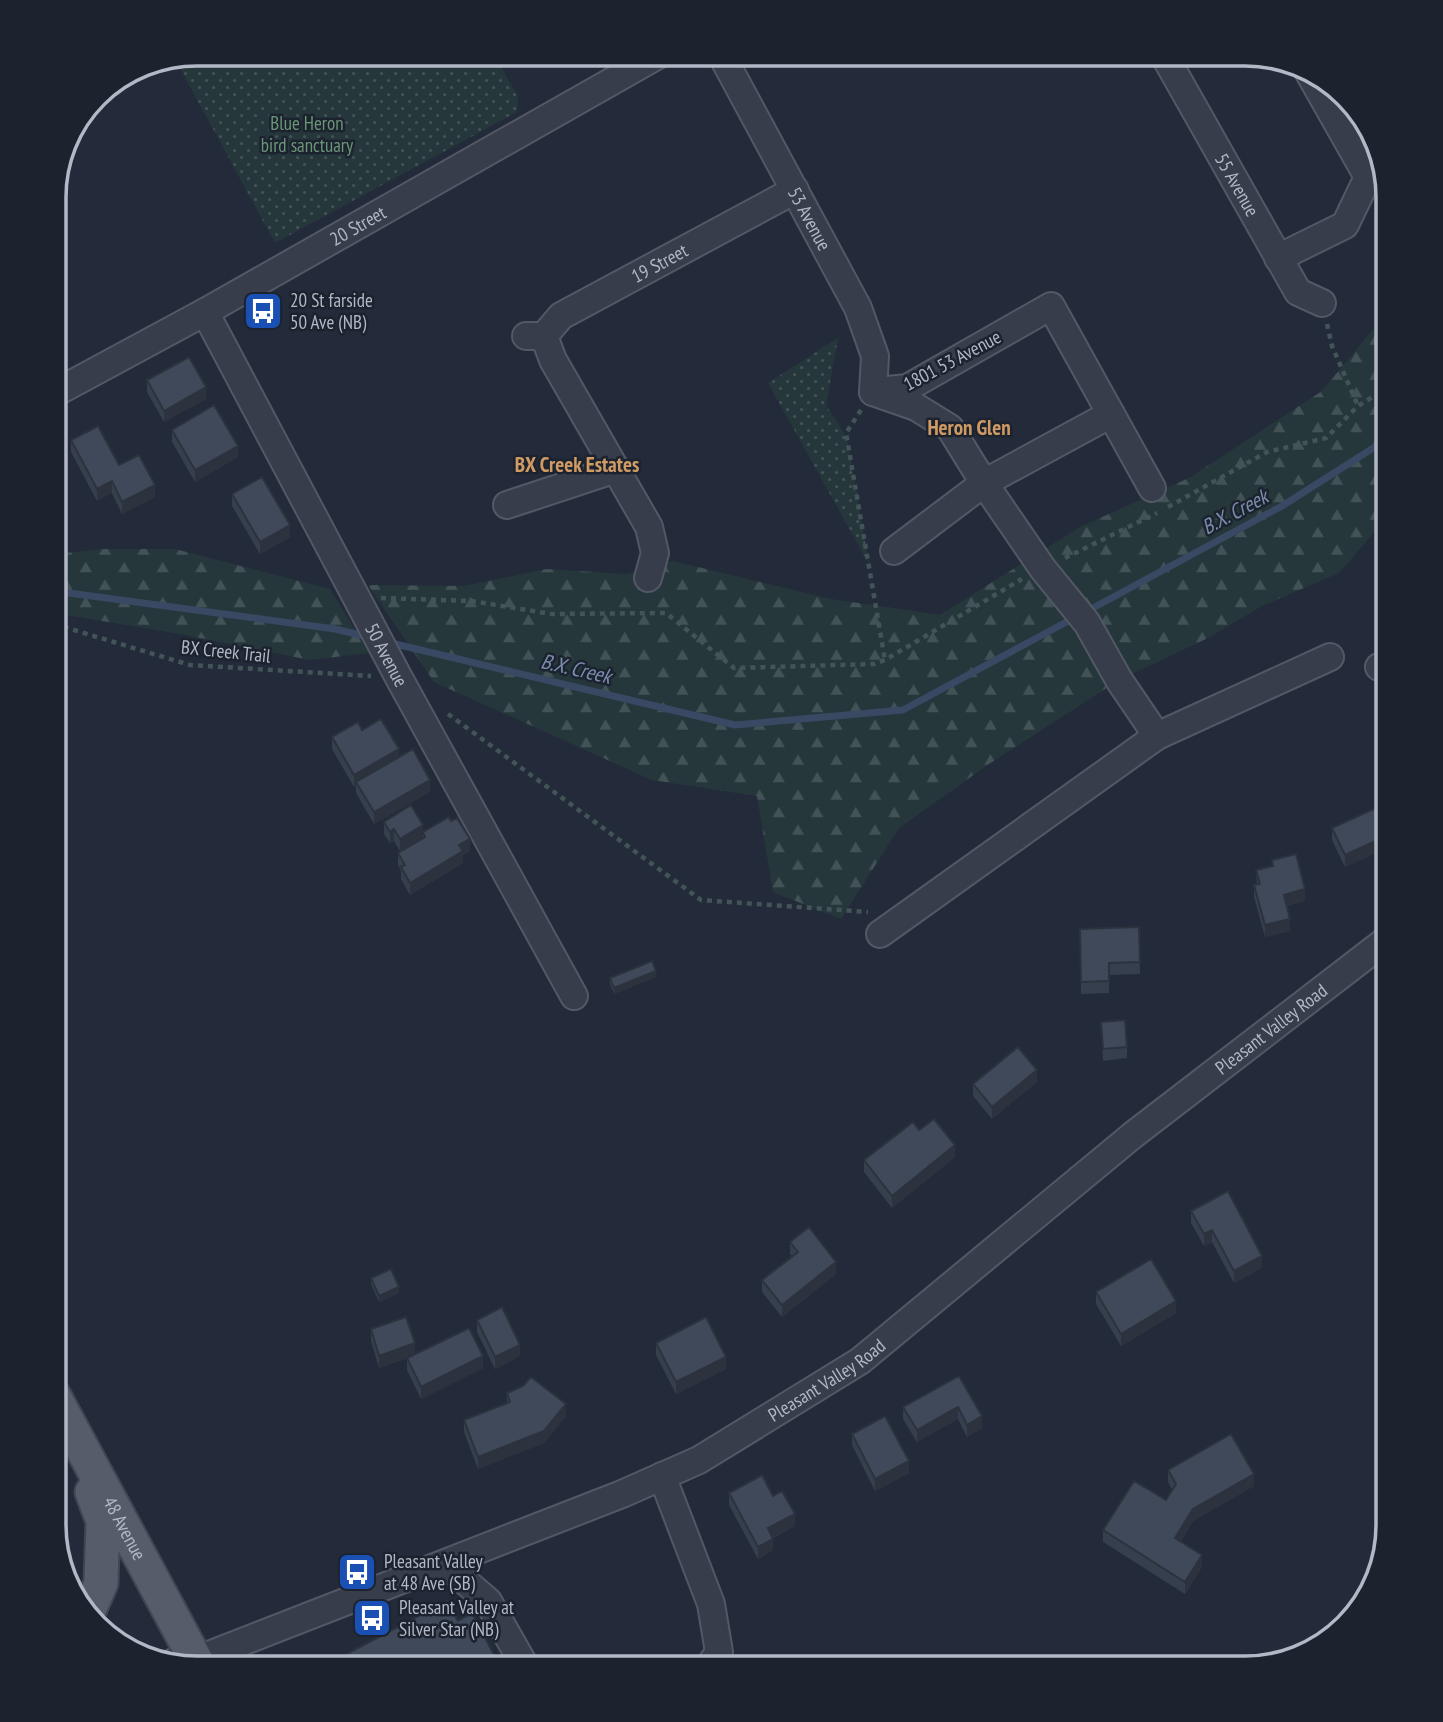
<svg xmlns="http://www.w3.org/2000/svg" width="1443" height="1722" font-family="'PT Sans Narrow',sans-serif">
  <defs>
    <pattern id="forest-firs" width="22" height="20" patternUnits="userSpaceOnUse" patternTransform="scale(1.75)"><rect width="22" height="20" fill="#25373b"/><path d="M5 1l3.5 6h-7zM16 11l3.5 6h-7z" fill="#425256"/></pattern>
    <pattern id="park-dots" width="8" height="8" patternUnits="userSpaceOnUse" patternTransform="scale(1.75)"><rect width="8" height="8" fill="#25373b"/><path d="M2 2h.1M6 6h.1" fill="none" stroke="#425256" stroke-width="1.8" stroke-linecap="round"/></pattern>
  </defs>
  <rect width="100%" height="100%" fill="#232b3a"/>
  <path fill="url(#forest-firs)" d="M1389,310V515L1339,573L1262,606L1208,638L1119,680L989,764L899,828L841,919L773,892L757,796L652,780L434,682L368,585L464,586L546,569L627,574L673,561L831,599L940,615L1080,527L1189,478L1322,391Z
    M104,549H175L330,589L369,653L310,660L180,634L54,613V554Z"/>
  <path fill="url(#park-dots)" d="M198,54H494L518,97L517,112L275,243L175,59Z
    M838,338L826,405L847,438L869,564L768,383Z"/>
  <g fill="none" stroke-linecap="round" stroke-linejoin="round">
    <path stroke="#394863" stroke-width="7" d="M54,591L335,629L369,637
      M1093,608L1282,506L1389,438
      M387,642L735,725L903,710L1070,620"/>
    <g stroke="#525865" stroke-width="30">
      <g id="minor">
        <path id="s1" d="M721,54L858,308L875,356L873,392"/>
        <path id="s2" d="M1164,55L1298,292L1322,303"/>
        <path d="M1308,71L1368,177"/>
        <path d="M1278,258L1345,225L1368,177L1378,161"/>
        <path id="s3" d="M205,312L399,678L574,996"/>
        <path id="s4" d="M526,336H544L561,316L795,190"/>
        <path d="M544,336L553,360L649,527L655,553L648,578"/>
        <path d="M878,391L907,388L1051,306L1152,488"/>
        <path d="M873,392L916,407L950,428L984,483L1043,569L1087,623L1119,680L1157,736"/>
        <path id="s5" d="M55,393L205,312L660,54"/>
        <path d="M507,505L616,469"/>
        <path d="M894,551L984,483L1111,414"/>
        <path d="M1379,667L1389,663"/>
        <path d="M880,934L1157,736L1330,657"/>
        <path d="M662,1476L711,1604L719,1652L708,1668"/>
        <path d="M445,1564L488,1601L526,1668"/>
        <path id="s6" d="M174,1662L196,1660L622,1494L699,1460L860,1361L1133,1135L1389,938"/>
      </g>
    </g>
    <g stroke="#404753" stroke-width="37">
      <g id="major">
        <path id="s7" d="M54,1396L200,1668"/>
        <path d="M88,1613L101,1583L103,1521L92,1492"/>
      </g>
    </g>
    <path stroke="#435458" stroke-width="4.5" stroke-dasharray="5 5" stroke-linecap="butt" d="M1327,324L1332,346L1358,406
      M861,410L846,433L885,660
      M1168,507L1267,452L1326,438L1358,406L1389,387
      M1065,558L1157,513
      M381,598L472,601L551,614L666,613L734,668L874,664L885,660L1022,579
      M54,624L190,665L371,676
      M448,714L701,900L868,912"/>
    <use href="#minor" stroke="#373d4a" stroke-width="26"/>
    <use href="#major" stroke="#555c6a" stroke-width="33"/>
  </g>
  <path fill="#363f4d" d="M147,380L206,399L164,422L147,392Z
    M172,430L238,457L195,482L172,442Z
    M71,440L119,465L155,497L122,514L112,493L97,501L71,452Z
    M232,494L290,537L260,554L232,506Z
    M362,730L399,758L430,792L374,824L356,793V785L354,787L332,749V737Z
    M1389,802V847L1345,867L1332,840V828Z
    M384,822L423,837L400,851L394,841L390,843L384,834Z
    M423,832L470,851L463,855V863L410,895L401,879V871L398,865V853L423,838Z
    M1272,860L1305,901L1286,906L1290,931L1265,937L1254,897V885L1257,884L1256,870L1272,866Z
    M1139,927L1140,974L1109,975V993L1081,994L1080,929Z
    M656,977L614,994L610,984V978Z
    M1101,1023L1127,1047V1058L1103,1061Z
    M1037,1082L992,1119L973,1096V1084Z
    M919,1130L955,1157L892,1208L864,1172V1160Z
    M1191,1211L1262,1268L1234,1283L1212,1242L1204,1246L1191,1223Z
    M790,1242L836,1274L782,1317L762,1292V1280L792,1256L790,1254Z
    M371,1278L399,1293L379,1302L371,1284Z
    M1096,1292L1176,1313L1121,1346L1096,1304Z
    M477,1320L520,1356L495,1369L477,1332Z
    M371,1329L415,1354L483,1368L421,1399L407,1370V1358L379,1368L371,1341Z
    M656,1343L726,1369L676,1394L656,1355Z
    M959,1376L982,1428L967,1437L958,1419L917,1442L903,1419V1407Z
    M507,1393L566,1416L544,1443L478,1469L464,1432V1420L507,1403Z
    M852,1434L909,1473L875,1491L852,1445Z
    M1168,1470L1254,1486L1193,1521L1181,1541L1202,1567L1185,1594L1103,1542V1530L1166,1500L1172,1490L1168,1482Z
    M729,1493L773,1496L795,1526L773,1538V1550L758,1559L729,1505Z"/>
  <path fill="#2c333e" d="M206,387V399L164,422V411Z
    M238,446V457L195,482V470Z
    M112,481V493L97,501V489Z
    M155,485V497L122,514V502Z
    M64,505V517L55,522V510Z
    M290,525V537L260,554V542Z
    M399,749V761L356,782V785L354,787V775Z
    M430,780V792L374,824V812Z
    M423,825V837L400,851V839Z
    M394,829V841L390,843V832Z
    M1389,835V847L1345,867V855Z
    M470,839V851L463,855V863L410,895V883L459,845Z
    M1305,889V901L1284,906V895Z
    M1290,919V931L1265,937V925Z
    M656,971V977L614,994V988Z
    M1037,1070V1082L992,1119V1107Z
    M955,1145V1157L892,1208V1196Z
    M1212,1230V1242L1204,1246V1234Z
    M1262,1256V1268L1234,1283V1271Z
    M836,1262V1274L782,1317V1305Z
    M399,1287V1293L379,1302V1296Z
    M1176,1301V1313L1121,1346V1334Z
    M415,1343V1355L379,1368V1356Z
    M520,1345V1356L495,1369V1357Z
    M483,1356V1368L421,1399V1387Z
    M726,1357V1369L676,1394V1382Z
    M566,1404V1416L544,1443L478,1469V1457Z
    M958,1407V1419L917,1442V1430Z
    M982,1416V1428L967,1437V1425Z
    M909,1461V1473L875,1491V1479Z
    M1254,1474V1486L1193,1521L1175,1550V1538L1193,1509Z
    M795,1514V1526L768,1540V1528Z
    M773,1539V1550L758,1559V1547Z
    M1202,1555V1567L1185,1594V1582Z"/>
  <path fill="#3f4959" stroke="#2c333e" stroke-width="2" d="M189,357L206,387L164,411L147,380Z
    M214,405L238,446L195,470L172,430Z
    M98,426L119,465L139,455L155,485L122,502L112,481L97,489L71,440Z
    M262,477L290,525L260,542L232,494Z
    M55,487L64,505L55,510Z
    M381,719L399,749L354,775L332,737L358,722L362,730Z
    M413,749L430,780L374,812L356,782Z
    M1389,802V835L1345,855L1332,828Z
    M411,805L423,825L400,839L394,829L390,832L384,822Z
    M449,817L451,821L457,818L470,839L459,845L463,851L410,883L401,867L405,865L398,853L425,837L423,832Z
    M1296,854L1305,889L1284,895L1290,919L1265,925L1254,885L1260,884L1256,870L1273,866L1272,860Z
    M1139,927L1140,962L1109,963V981L1081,982L1080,929Z
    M652,961L656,971L614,988L610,978Z
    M1125,1020L1127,1047L1103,1049L1101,1022Z
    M1018,1047L1037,1070L992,1107L973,1084Z
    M934,1119L955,1145L892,1196L864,1160L913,1122L919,1130Z
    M1228,1191L1262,1256L1234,1271L1212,1230L1204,1234L1191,1211Z
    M809,1227L836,1262L782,1305L762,1280L798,1252L790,1242Z
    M1151,1259L1176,1301L1121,1334L1096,1292Z
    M391,1269L399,1287L379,1296L371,1278Z
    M502,1307L520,1345L495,1357L477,1320Z
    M406,1317L415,1343L379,1356L371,1329Z
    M706,1317L726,1357L676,1382L656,1343Z
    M469,1328L483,1356L421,1387L407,1358Z
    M959,1376L982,1416L967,1425L958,1407L917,1430L903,1407Z
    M531,1377L566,1404L544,1431L478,1457L464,1420L510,1402L507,1393L523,1386Z
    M885,1416L909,1461L875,1479L852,1434Z
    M1231,1434L1254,1474L1193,1509L1175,1538L1202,1555L1185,1582L1103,1530L1134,1481L1166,1500L1176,1484L1168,1470Z
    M762,1475L773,1496L782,1491L795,1514L768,1528L773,1539L758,1547L729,1493Z
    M447,1601L458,1621L472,1613L501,1668H320Z"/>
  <defs>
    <g id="bus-square" transform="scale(2.0125)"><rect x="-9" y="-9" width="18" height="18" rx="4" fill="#1a4fb4" stroke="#1c232f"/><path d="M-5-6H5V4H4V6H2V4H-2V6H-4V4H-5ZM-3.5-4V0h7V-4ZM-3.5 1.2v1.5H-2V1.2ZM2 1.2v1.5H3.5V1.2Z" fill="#fff"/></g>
  </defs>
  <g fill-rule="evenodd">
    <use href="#bus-square" x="263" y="311"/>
    <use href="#bus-square" x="357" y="1572"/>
    <use href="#bus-square" x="372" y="1618"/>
  </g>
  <g text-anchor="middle" stroke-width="5" stroke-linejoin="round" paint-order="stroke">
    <g font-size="19" fill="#6a9677" stroke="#1c232f">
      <text x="307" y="130">Blue Heron<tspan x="307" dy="22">bird sanctuary</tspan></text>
    </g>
    <g font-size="19" fill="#b2b8c6" stroke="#1c232f">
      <text dy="7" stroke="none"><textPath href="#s2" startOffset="149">55 Avenue</textPath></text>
      <text dy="7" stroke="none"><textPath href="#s1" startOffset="187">53 Avenue</textPath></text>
      <text dy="7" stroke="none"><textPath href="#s5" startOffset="346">20 Street</textPath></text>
      <text dy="7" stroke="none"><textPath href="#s4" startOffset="156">19 Street</textPath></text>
      <text transform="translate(952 360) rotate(-28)" y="7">1801 53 Avenue</text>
      <text transform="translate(226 651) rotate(6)" y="7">BX Creek Trail</text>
      <text dy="7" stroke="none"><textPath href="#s3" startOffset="388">50 Avenue</textPath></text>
      <text dy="7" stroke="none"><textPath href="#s6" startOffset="1281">Pleasant Valley Road</textPath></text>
      <text dy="7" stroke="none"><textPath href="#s6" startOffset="714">Pleasant Valley Road</textPath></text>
      <text dy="7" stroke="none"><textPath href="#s7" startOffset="150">48 Avenue</textPath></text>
    </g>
    <g font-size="19" fill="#b2b8c6" stroke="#1c232f" text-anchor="start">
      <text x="290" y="307">20 St farside<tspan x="290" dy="22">50 Ave (NB)</tspan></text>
      <text x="384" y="1568">Pleasant Valley<tspan x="384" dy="22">at 48 Ave (SB)</tspan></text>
      <text x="399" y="1614">Pleasant Valley at<tspan x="399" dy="22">Silver Star (NB)</tspan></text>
    </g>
    <g font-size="21" font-weight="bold" fill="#cf9a64" stroke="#1c232f">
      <text x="969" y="435">Heron Glen</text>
      <text x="577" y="472">BX Creek Estates</text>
    </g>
    <g font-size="21" font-style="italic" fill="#7b8dad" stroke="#1c232f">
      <text transform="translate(1235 512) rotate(-28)" y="7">B.X. Creek</text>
      <text transform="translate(576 669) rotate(13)" y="7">B.X. Creek</text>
    </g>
  </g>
  <path d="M0 0H1443V1722H0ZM197 66H1245A131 131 0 0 1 1376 197V1525A131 131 0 0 1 1245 1656H197A131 131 0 0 1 66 1525V197A131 131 0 0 1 197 66Z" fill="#1c232f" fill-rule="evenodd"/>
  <path fill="none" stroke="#b2b8c6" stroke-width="3.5" d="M197 66H1245A131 131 0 0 1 1376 197V1525A131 131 0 0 1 1245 1656H197A131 131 0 0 1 66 1525V197A131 131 0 0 1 197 66Z"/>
</svg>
